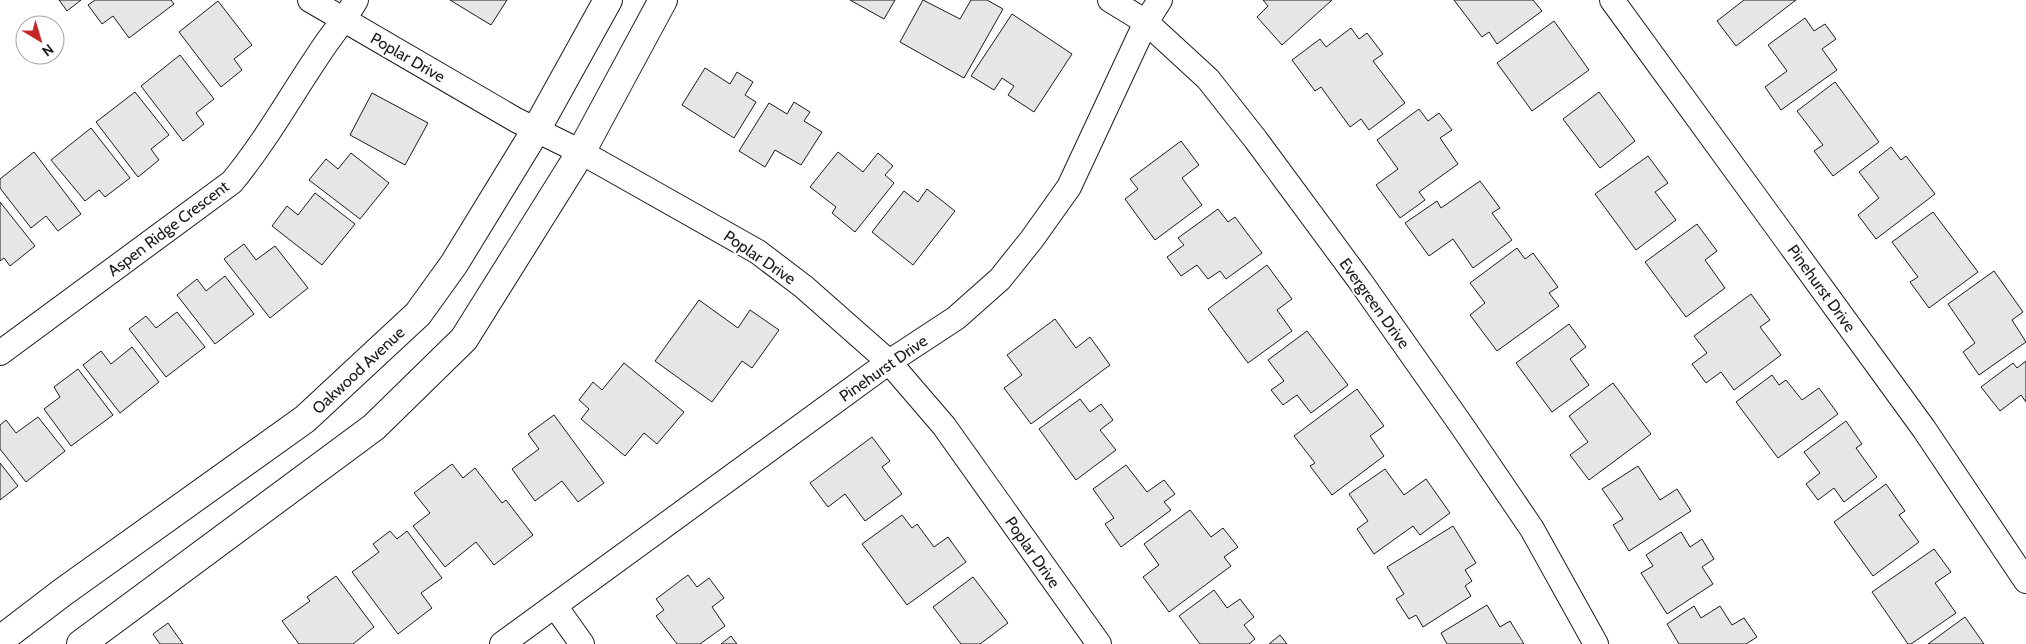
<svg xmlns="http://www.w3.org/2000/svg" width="2026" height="644" font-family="Cabin,sans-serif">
  <rect width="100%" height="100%" fill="#fff"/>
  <path fill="#e6e6e6" stroke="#1a1a1a" d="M59,0H81L67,11Z
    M95,0H171L174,4L129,38L113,16L102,24L88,5Z
    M450,0H507L491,25Z
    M850,0H895L884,19Z
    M923,0L960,19L971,0H987L1003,9L964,78L900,42Z
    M1263,0H1332L1282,45L1257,17L1268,6Z
    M1454,0H1533L1542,11L1497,44L1489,32L1482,37Z
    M1744,0H1796L1736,46L1717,21Z
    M218,1L252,45L234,59L242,70L221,87L179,32Z
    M1012,14L1072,54L1034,112L1008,95L1014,86L1002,78L994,90L971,76Z
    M1805,18L1814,31L1825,24L1836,39L1822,49L1837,70L1781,110L1765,87L1787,71L1768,45Z
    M1554,21L1589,70L1532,111L1497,63Z
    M1351,28L1359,39L1367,33L1383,54L1373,61L1405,103L1369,130L1361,119L1350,127L1321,87L1315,91L1292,60L1320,39L1326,47Z
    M180,55L214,99L196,113L204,124L183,141L141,86Z
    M705,68L730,84L737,72L753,82L745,95L756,102L734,138L682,105Z
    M1835,82L1879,142L1833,176L1814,151L1823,145L1797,111Z
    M135,92L169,135L151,149L159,160L138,177L96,122Z
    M1599,92L1635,141L1600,168L1563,119Z
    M372,93L428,123L405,165L350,135Z
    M794,102L810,112L804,121L822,132L801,165L775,150L765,167L739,151L769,103L787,114Z
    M1419,109L1428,121L1439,113L1452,130L1440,138L1458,164L1419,192L1425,200L1400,218L1376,185L1398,169L1377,140Z
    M91,128L130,178L105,197L99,190L85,201L51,160Z
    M1181,141L1199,165L1182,178L1202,205L1155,240L1125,199L1138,189L1130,179Z
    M1891,147L1901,160L1906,156L1935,194L1876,239L1858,215L1879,198L1859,172Z
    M34,152L81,214L58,231L46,216L31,228L0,188V179Z
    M838,152L863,172L878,153L893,166L885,175L894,183L855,232L832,213L836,207L810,187Z
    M351,153L389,183L360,219L309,180L326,159L338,169Z
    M1648,156L1668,183L1655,192L1676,220L1636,250L1595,194Z
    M1480,181L1500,208L1492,213L1512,240L1473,268L1453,239L1429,256L1405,223L1437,201L1441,208Z
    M927,189L955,211L913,265L872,232L904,191L918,202Z
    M315,193L355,224L322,265L272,226L287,206L298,215Z
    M0,202L35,246L10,266L4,258L0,261Z
    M1218,209L1228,222L1235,217L1262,253L1226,279L1220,271L1208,279L1197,265L1181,276L1167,257L1184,245L1178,238Z
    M1933,212L1978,272L1929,308L1910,282L1918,277L1892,242Z
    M1697,224L1717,251L1705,260L1725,288L1686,317L1645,262Z
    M244,244L256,260L275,246L308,288L270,318L224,259Z
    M1517,248L1525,259L1533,253L1558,287L1549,293L1559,306L1497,351L1470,315L1485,303L1470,283Z
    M1267,265L1292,299L1277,310L1292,331L1248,363L1208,309Z
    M1994,271L2023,312L2012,320L2026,342L1979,375L1963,352L1975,343L1948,304Z
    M225,276L254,314L215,344L177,295L197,279L206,291Z
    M1751,294L1770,320L1760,327L1781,355L1734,390L1721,372L1706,383L1692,364L1707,353L1694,336Z
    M699,300L738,328L750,310L779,330L752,368L742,361L712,402L655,361Z
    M177,312L205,347L166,377L129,329L146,316L156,328Z
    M1055,319L1076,348L1090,337L1110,365L1031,424L1004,388L1022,375L1007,355Z
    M1569,324L1586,347L1570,359L1589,385L1552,412L1516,363Z
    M1307,331L1348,385L1311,413L1297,395L1283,405L1271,390L1284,381L1268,360Z
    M132,347L159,382L120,413L83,365L101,351L111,364Z
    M2026,361V402L2021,395L2000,411L1981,387L2013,363L2017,368Z
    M624,363L684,412L657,444L644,433L625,456L581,419L589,409L579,400L593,382L602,390Z
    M78,369L113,415L71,446L44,409L60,397L54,387Z
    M1772,375L1779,385L1786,380L1802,400L1819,388L1838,414L1778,458L1736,402Z
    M1613,383L1651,434L1589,480L1570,455L1588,442L1569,416Z
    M1357,389L1384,426L1370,436L1384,456L1332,495L1310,466L1315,463L1294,436Z
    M1080,399L1090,412L1101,404L1113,420L1100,430L1116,450L1076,480L1039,429Z
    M554,415L604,483L578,502L562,481L535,501L512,469L539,449L528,434Z
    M38,417L65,451L26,482L0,449V425L6,420L16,433Z
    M1846,421L1862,444L1856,448L1877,477L1844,502L1834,488L1818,500L1806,484L1820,473L1804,452Z
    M872,437L890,461L882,467L902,494L865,521L845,494L828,507L810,483Z
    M0,463L18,486L0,500Z
    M452,464L463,478L475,468L502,503L506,500L533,535L494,565L476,542L445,567L413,526L430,513L414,493Z
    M1126,465L1147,492L1164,480L1175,494L1164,502L1171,510L1121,547L1105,524L1114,518L1093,489Z
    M1638,466L1660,500L1677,489L1691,511L1629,551L1613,525L1623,519L1602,489Z
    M1385,469L1404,495L1426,479L1450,513L1420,535L1413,526L1374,554L1357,529L1368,521L1349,494Z
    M1886,484L1905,511L1899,515L1919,542L1873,576L1834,522Z
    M1190,510L1211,537L1223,528L1238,547L1224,557L1231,566L1169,612L1143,577L1159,565L1144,544Z
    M902,515L912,528L917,524L934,547L948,537L966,562L907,605L862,544Z
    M1453,526L1476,563L1465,570L1472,581L1465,586L1471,596L1423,627L1416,615L1409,619L1396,599L1404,594L1387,567Z
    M390,531L397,539L407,531L442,578L421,593L432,608L398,634L352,572L379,552L373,544Z
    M1681,532L1690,547L1702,539L1714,559L1702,567L1713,584L1667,614L1641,573L1653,566L1646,555Z
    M1934,549L1951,572L1935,583L1956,613L1911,644H1908L1872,592Z
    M688,575L697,587L709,578L724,598L712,607L725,626L700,644H677L656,616L664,610L656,599Z
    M336,576L374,627L353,644H299L282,621L310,601L307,597Z
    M973,577L1008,623L980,644H961L933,607Z
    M1214,590L1227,608L1240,599L1254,617L1244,625L1255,639L1249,644H1200L1179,616Z
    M1487,605L1500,627L1510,621L1524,644H1447L1441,633Z
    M1694,606L1701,618L1720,606L1732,625L1744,618L1757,637L1746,644H1679L1667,624Z
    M1965,617L1984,644H1928Z
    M168,623L183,644H160L153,634Z
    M1280,635L1287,644H1269Z
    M731,636L737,644H721Z"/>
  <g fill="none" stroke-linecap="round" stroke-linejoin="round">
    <g stroke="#1a1a1a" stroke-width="26">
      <path id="minor" d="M310,0L516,120L581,152L758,252L804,287L889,362L944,426L1099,644
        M1110,0L1146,22L1208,79L1256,140L1360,281L1462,426L1532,529L1596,644
        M1612,0L1924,429L2026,581
        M0,353L232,182C265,142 290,97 319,54C331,35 345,20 356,0
        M555,606L582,644
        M502,644L889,362L956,318L1000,279L1032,239L1069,187L1146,22L1160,0"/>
    </g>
    <g stroke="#1a1a1a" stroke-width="30">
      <path id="tertiary" d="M0,640L63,592L305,419L418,314L454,264L536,130L608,0
        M81,644L374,427L464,339L581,152L663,0"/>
    </g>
    <use href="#minor" stroke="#fff" stroke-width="24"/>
    <use href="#tertiary" stroke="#fff" stroke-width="28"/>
  </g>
  <g text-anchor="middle" stroke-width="4" stroke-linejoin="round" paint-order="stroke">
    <g font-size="16" fill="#1a1a1a" stroke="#fff">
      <text transform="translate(408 57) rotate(30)" y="6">Poplar Drive</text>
      <text transform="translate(168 228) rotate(-37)" y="6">Aspen Ridge Crescent</text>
      <text transform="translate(760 257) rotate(34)" y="6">Poplar Drive</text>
      <text transform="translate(1822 288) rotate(54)" y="6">Pinehurst Drive</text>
      <text transform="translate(1375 303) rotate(54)" y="6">Evergreen Drive</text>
      <text transform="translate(883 368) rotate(-35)" y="6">Pinehurst Drive</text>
      <text transform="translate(358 370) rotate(-43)" y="6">Oakwood Avenue</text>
      <text transform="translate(1033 552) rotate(55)" y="6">Poplar Drive</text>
    </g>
  </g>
  <g transform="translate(40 40) rotate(142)"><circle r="24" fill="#ffffff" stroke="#a3a3a3"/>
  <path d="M0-4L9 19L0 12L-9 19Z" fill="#c62828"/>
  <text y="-8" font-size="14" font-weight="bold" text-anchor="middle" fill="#1a1a1a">N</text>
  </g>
</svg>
